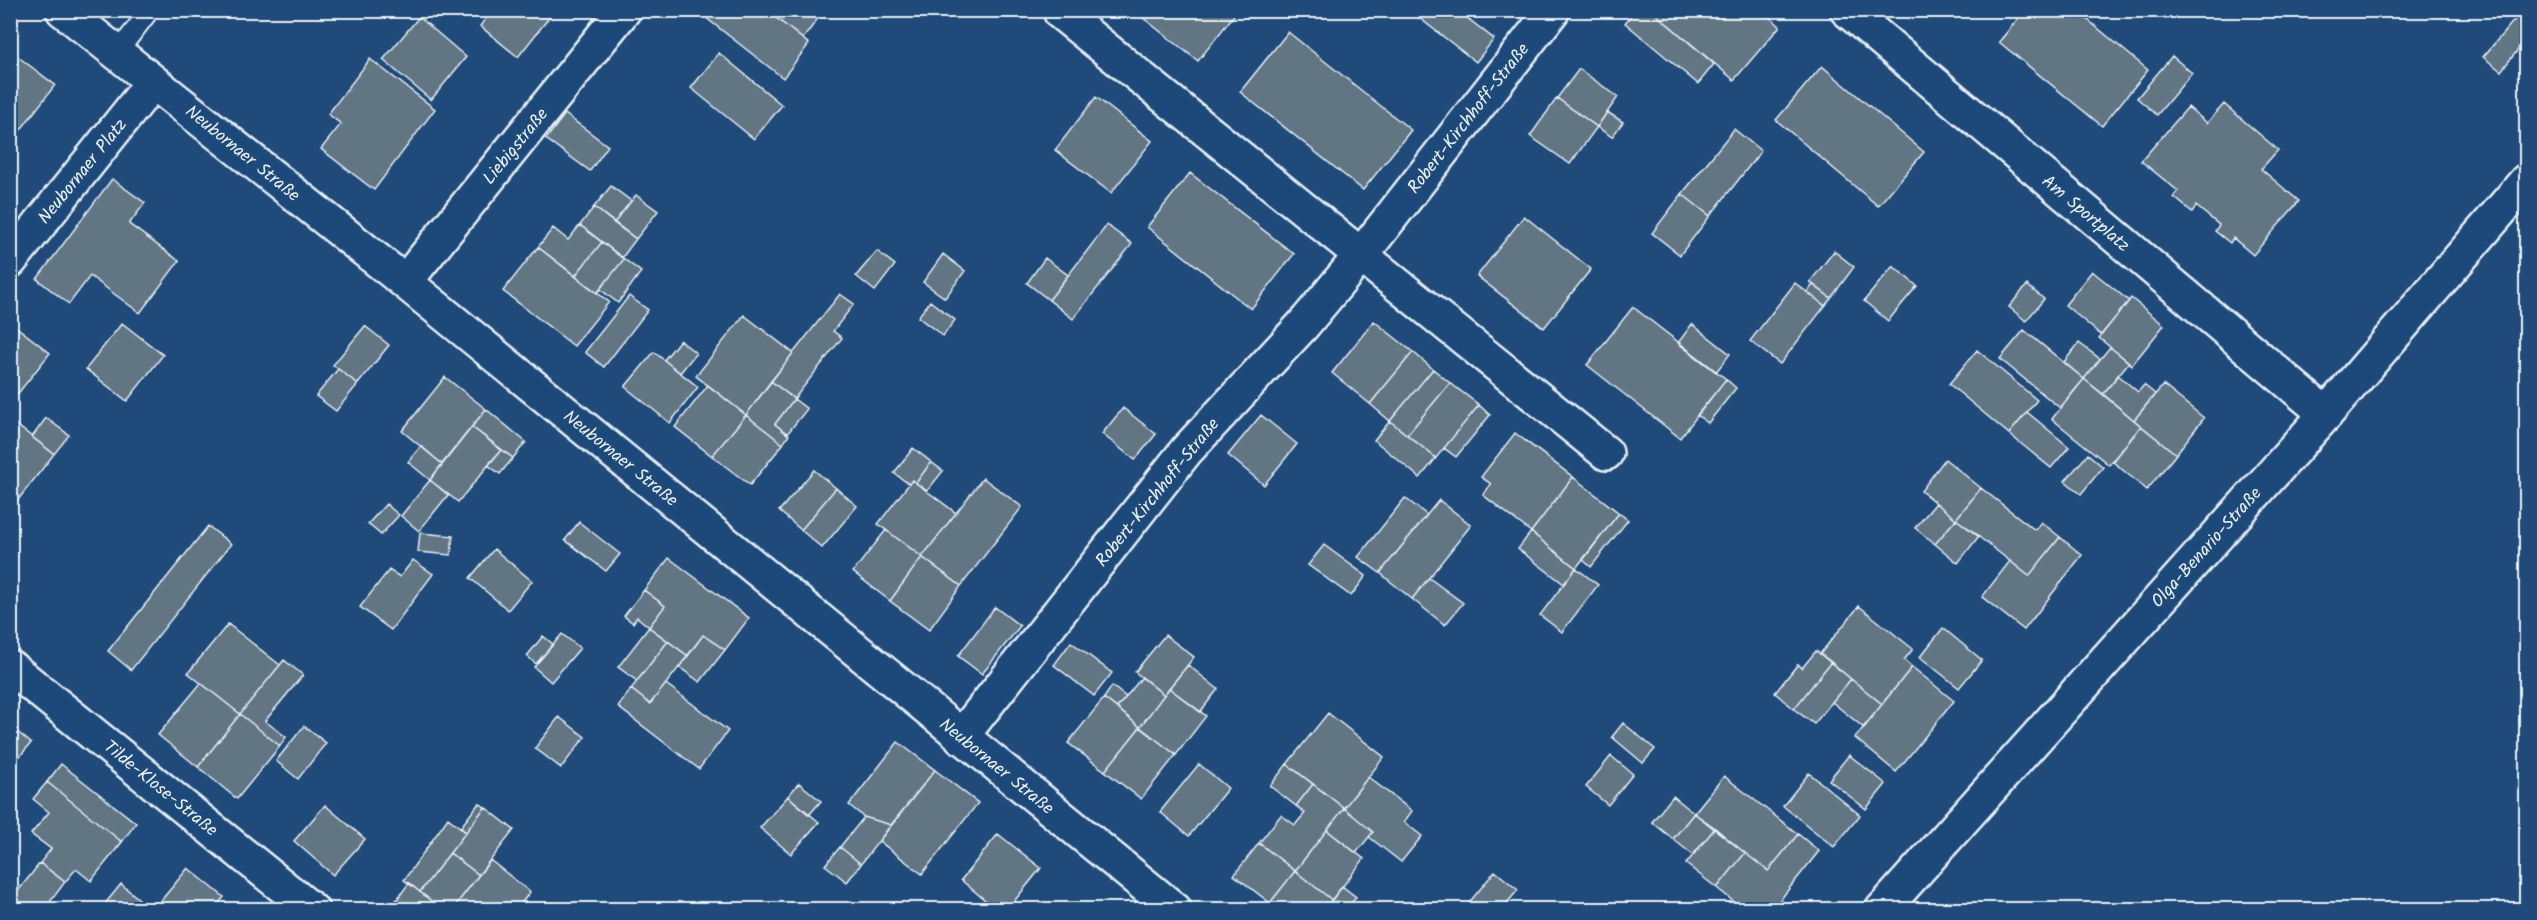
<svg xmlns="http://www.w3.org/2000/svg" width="2537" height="920" font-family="Kalam,sans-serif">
  <rect width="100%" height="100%" fill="#1f4a7a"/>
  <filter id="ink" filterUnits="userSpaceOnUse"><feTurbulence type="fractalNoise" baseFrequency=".0167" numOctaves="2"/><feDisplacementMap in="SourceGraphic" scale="12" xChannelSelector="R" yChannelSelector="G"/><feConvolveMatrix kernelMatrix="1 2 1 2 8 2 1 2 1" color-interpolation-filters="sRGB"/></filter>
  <g filter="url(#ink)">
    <path fill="#627483" stroke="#e8f1f8" stroke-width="1.5" d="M492,10H555L518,57L480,26Z
      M696,10H766L809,44L783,78Z
      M766,10H824L803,39Z
      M1133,10H1238L1198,61Z
      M1409,10H1457L1494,39L1476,62Z
      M1635,10H1651L1714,64L1698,84L1625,23Z
      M1651,10H1761L1780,26L1734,80Z
      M2025,10H2076L2148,70L2102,126L1999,42Z
      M2495,10H2511L2505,19Z
      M419,17L466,57L431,100L383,60Z
      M2516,18L2526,26V40L2501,71L2483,57Z
      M1288,32L1411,130L1363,190L1240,92Z
      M719,53L782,105L754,139L691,88Z
      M17,56L55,85L10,144V64Z
      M2172,56L2192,73L2157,115L2137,98Z
      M370,59L435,109L374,190L321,149L341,124L328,114Z
      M1822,66L1924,152L1878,206L1776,120Z
      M1579,69L1618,97L1597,127L1557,98Z
      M1096,97L1152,141L1111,193L1055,150Z
      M1557,98L1597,127L1570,164L1530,136Z
      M2224,104L2278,150L2261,169L2299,201L2253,255L2233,238L2230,243L2215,231L2219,225L2196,206L2192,212L2174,197L2178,191L2141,161L2188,107L2207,123Z
      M1607,112L1623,122L1612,137L1597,127Z
      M565,114L608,146L590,171L546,139Z
      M1734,129L1761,151L1710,216L1682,194Z
      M1190,173L1294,254L1251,309L1147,227Z
      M112,179L145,203L129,224L179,261L140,313L90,276L69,304L37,279Z
      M611,186L631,201L614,223L594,207Z
      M1682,194L1710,216L1680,255L1652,233Z
      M636,195L658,211L636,239L614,223Z
      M594,207L636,239L622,258L580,225Z
      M1524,216L1591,269L1544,328L1477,276Z
      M580,225L602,242L575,276L538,247L553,228L568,240Z
      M1107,225L1132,244L1073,319L1049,300Z
      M602,242L624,259L597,293L575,276Z
      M538,247L609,302L574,346L503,291Z
      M877,251L895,265L875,291L856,276Z
      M1834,251L1854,267L1831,298L1810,282Z
      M943,254L965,271L945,298L923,282Z
      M1045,258L1068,275L1049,300L1027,283Z
      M624,259L641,272L618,303L600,289Z
      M1893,266L1917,286L1888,321L1864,301Z
      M2092,271L2129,301L2101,335L2065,305Z
      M1795,283L1825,306L1780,364L1750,341Z
      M1813,285L1831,298L1825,306L1807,292Z
      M2027,285L2044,299L2026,321L2009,307Z
      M840,294L854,304L833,331L842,338L794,399L771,381Z
      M629,296L648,310L604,367L585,352Z
      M2131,298L2164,325L2132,365L2099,338Z
      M930,301L955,320L943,336L918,317Z
      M1633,307L1726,379L1680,438L1587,365Z
      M744,315L793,353L746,415L696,376Z
      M1374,321L1413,352L1370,404L1332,373Z
      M10,322L50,353L16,396L10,392Z
      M122,323L163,355L127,401L86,369Z
      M1692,324L1730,354L1716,372L1678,343Z
      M365,326L389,345L358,384L333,365Z
      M2024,330L2084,379L2060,408L2000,359Z
      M680,340L696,353L680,373L664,360Z
      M2079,343L2100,359L2084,379L2064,362Z
      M2110,347L2129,362L2103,394L2084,379Z
      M1977,350L2037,400L2009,434L1949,384Z
      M654,352L698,387L670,423L625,387Z
      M1413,352L1433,369L1390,421L1370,404Z
      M338,369L358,384L336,411L316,396Z
      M1433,369L1450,383L1407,435L1390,421Z
      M2118,375L2138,392L2144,385L2155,394L2134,420L2103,394Z
      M445,377L486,409L442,464L402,431Z
      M1726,379L1736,388L1708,423L1697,415Z
      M2084,379L2141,426L2109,465L2052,419Z
      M771,381L794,399L775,424L789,435L783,444L746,415Z
      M1450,383L1479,405L1436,458L1407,435Z
      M708,385L746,415L712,456L675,427Z
      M2163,385L2204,418L2176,454L2134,420Z
      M794,399L807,409L787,434L775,424Z
      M1479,405L1490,415L1456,457L1444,448Z
      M1123,408L1156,434L1135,460L1102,434Z
      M486,409L526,442L513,458L472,427Z
      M2027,412L2069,447L2051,468L2009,434Z
      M746,415L783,444L750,485L712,456Z
      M1261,415L1297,444L1264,485L1228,455Z
      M46,418L69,435L54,454L32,437Z
      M10,420L54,454L10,510Z
      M1390,421L1436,458L1420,478L1374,440Z
      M2141,426L2176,454L2147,490L2113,462Z
      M472,427L501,450L458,502L430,480Z
      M1515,433L1573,477L1531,532L1483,495L1491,484L1481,477Z
      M421,446L442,464L430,480L408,462Z
      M913,448L931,462L916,483L912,480L909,484L894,473Z
      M501,450L513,458L500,474L488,465Z
      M2088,454L2103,467L2081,494L2065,481Z
      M1945,459L1981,488L1956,519L1921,491Z
      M931,462L943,471L927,491L916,483Z
      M814,470L836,488L801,530L779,511Z
      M1573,477L1619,513L1576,568L1531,532Z
      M983,478L1022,507L961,586L922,557Z
      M430,480L448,495L419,531L401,516Z
      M912,480L956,513L922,557L878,524Z
      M836,488L857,506L822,548L801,530Z
      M1981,488L2035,530L2041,522L2060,537L2029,576L1956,519Z
      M1405,498L1427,515L1380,573L1358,557Z
      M1439,500L1471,525L1412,599L1380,573Z
      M1936,503L1956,519L1935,544L1915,528Z
      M386,504L399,515L381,535L368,524Z
      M1619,513L1628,520L1591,567L1583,560Z
      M1956,519L1979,536L1958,563L1935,544Z
      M579,522L620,554L606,571L565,540Z
      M208,526L231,544L131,670L108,651Z
      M886,530L922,557L890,601L853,572Z
      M1531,532L1576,568L1564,584L1518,549Z
      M420,533L453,536L451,555L418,552Z
      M2060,537L2082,555L2024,630L1982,597L2010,561L2029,576Z
      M1324,545L1366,576L1351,596L1308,565Z
      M494,549L532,581L508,610L470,578Z
      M922,557L961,586L929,630L890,601Z
      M669,558L749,618L725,650L703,635L688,656L649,627L665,606L644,590Z
      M413,560L433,574L391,630L360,607L389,570L400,577Z
      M1576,568L1598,585L1562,632L1540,615Z
      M1429,578L1463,603L1445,625L1412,599Z
      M644,590L665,606L649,627L637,617L633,623L624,616Z
      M1859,606L1913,649L1904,660L1912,667L1882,704L1820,654Z
      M995,607L1020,626L982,674L958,656Z
      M228,624L280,665L240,714L188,673Z
      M649,627L668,641L637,681L618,667Z
      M1943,628L1982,660L1959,688L1920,657Z
      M562,634L580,648L551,682L534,667Z
      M703,635L725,650L700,682L679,667Z
      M1165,635L1194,657L1164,695L1135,672Z
      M543,636L553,644L536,664L527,656Z
      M668,641L688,656L650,704L631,689Z
      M1071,642L1112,673L1094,696L1054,665Z
      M1816,651L1831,662L1794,709L1775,693L1798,664L1802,668Z
      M284,660L303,675L265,721L286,737L280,746L240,714Z
      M1831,662L1851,679L1814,724L1794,709Z
      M1188,665L1218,689L1200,712L1169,688Z
      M1912,667L1954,701L1896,772L1855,738Z
      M1142,677L1164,695L1140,727L1117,708Z
      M1851,679L1882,704L1864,728L1832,702Z
      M201,683L240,714L198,767L158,735Z
      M666,684L728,731L699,769L618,707L631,689L650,704Z
      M1112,686L1126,697L1117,708L1104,698Z
      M1169,688L1206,716L1176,755L1140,727Z
      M1104,698L1140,727L1105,771L1068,743Z
      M1328,713L1384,757L1344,808L1287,764Z
      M240,714L280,746L237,799L198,767Z
      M559,717L585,737L561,768L535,748Z
      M1623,723L1655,749L1643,763L1612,737Z
      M10,726L31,743L10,768Z
      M304,726L326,743L298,779L276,761Z
      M1140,727L1176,755L1141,799L1105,771Z
      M898,742L935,770L891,825L864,817L849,805Z
      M1849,755L1886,784L1866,809L1829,780Z
      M1611,756L1633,774L1608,805L1586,787Z
      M61,764L136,823L122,842L47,782Z
      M1199,764L1228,788L1189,836L1160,812Z
      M1287,764L1313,784L1296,806L1270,786Z
      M935,770L978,803L922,874L879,841Z
      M1809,773L1860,815L1834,847L1783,806Z
      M1724,776L1798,834L1768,871L1694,813Z
      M1368,777L1412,811L1404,822L1422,836L1401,862L1369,837L1373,832L1344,808Z
      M47,782L122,842L91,881L76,869L65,882L40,863L51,849L31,834L49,812L33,799Z
      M799,783L821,801L809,815L788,796Z
      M1313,784L1344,808L1295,871L1259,843L1281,815L1295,825L1305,813L1296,806Z
      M788,796L819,822L791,854L760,828Z
      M1673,796L1694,813L1673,839L1652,822Z
      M479,803L485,807L466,832L460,828Z
      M325,805L365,839L333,875L294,841Z
      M485,807L514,830L479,875L450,853Z
      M1344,808L1373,832L1356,853L1327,830Z
      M1694,813L1715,828L1693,855L1673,839Z
      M864,817L891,825L861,864L840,847Z
      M448,818L466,832L420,892L404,880Z
      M1715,828L1745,853L1717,888L1686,864Z
      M1327,830L1364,859L1332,900L1295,871Z
      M998,834L1041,868L1007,910H997L961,880Z
      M1798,834L1819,851L1772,910H1744L1717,888L1745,853L1768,871Z
      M1259,843L1295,871L1270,903L1234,875Z
      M840,847L861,864L847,882L825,865Z
      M450,853L479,875L452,910H443L420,892Z
      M490,860L530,892L516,910H452Z
      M40,863L65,882L44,910H10V901Z
      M188,868L224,897L213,910H168L159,903Z
      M1295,871L1332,900L1324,910H1278L1270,903Z
      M1495,871L1518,890L1501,910H1463Z
      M409,883L420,892L443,910H389Z
      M121,884L152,910H100Z
      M1342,886L1356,897L1347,909L1324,910Z"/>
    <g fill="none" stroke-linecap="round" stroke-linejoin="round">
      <g stroke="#e8f1f8" stroke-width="22">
        <path id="lane" d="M117,53L150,10"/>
      </g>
      <g stroke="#e8f1f8" stroke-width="38">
        <path id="street" d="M63,10L405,282L1175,910
          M1847,10L2326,414
          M1061,13L1606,453
          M10,261L153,82
          M405,282L624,10
          M10,667L312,910
          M961,737L1186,451L1304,324L1362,254L1553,10"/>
      </g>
      <g stroke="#e8f1f8" stroke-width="38">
        <path id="secondary" d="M1882,910L2326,414L2526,181"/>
      </g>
      <use href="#lane" stroke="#1f4a7a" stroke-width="18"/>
      <use href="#street" stroke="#1f4a7a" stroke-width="33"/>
      <use href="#secondary" stroke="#1f4a7a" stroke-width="33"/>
    </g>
  </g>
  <g text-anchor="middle" stroke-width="5" stroke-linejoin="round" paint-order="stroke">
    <g font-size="18" fill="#e8f1f8" stroke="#1f4a7a">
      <text transform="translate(1468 118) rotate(-52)" y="6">Robert-Kirchhoff-Straße</text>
      <text transform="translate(515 146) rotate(-51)" y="6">Liebigstraße</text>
      <text transform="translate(243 153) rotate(39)" y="6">Neubornaer Straße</text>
      <text transform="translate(82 171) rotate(-51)" y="6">Neubornaer Platz</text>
      <text transform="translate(2086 213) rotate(40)" y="6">Am Sportplatz</text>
      <text transform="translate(621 458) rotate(39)" y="6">Neubornaer Straße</text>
      <text transform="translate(1157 492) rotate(-51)" y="6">Robert-Kirchhoff-Straße</text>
      <text transform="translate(2206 547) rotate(-48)" y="6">Olga-Benario-Straße</text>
      <text transform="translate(997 766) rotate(39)" y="6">Neubornaer Straße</text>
      <text transform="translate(161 788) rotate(39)" y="6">Tilde-Klose-Straße</text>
    </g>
  </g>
  <rect width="2537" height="920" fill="none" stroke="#1f4a7a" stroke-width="36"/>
  <rect x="18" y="18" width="2501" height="884" fill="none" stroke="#e8f1f8" stroke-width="2" filter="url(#ink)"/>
</svg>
